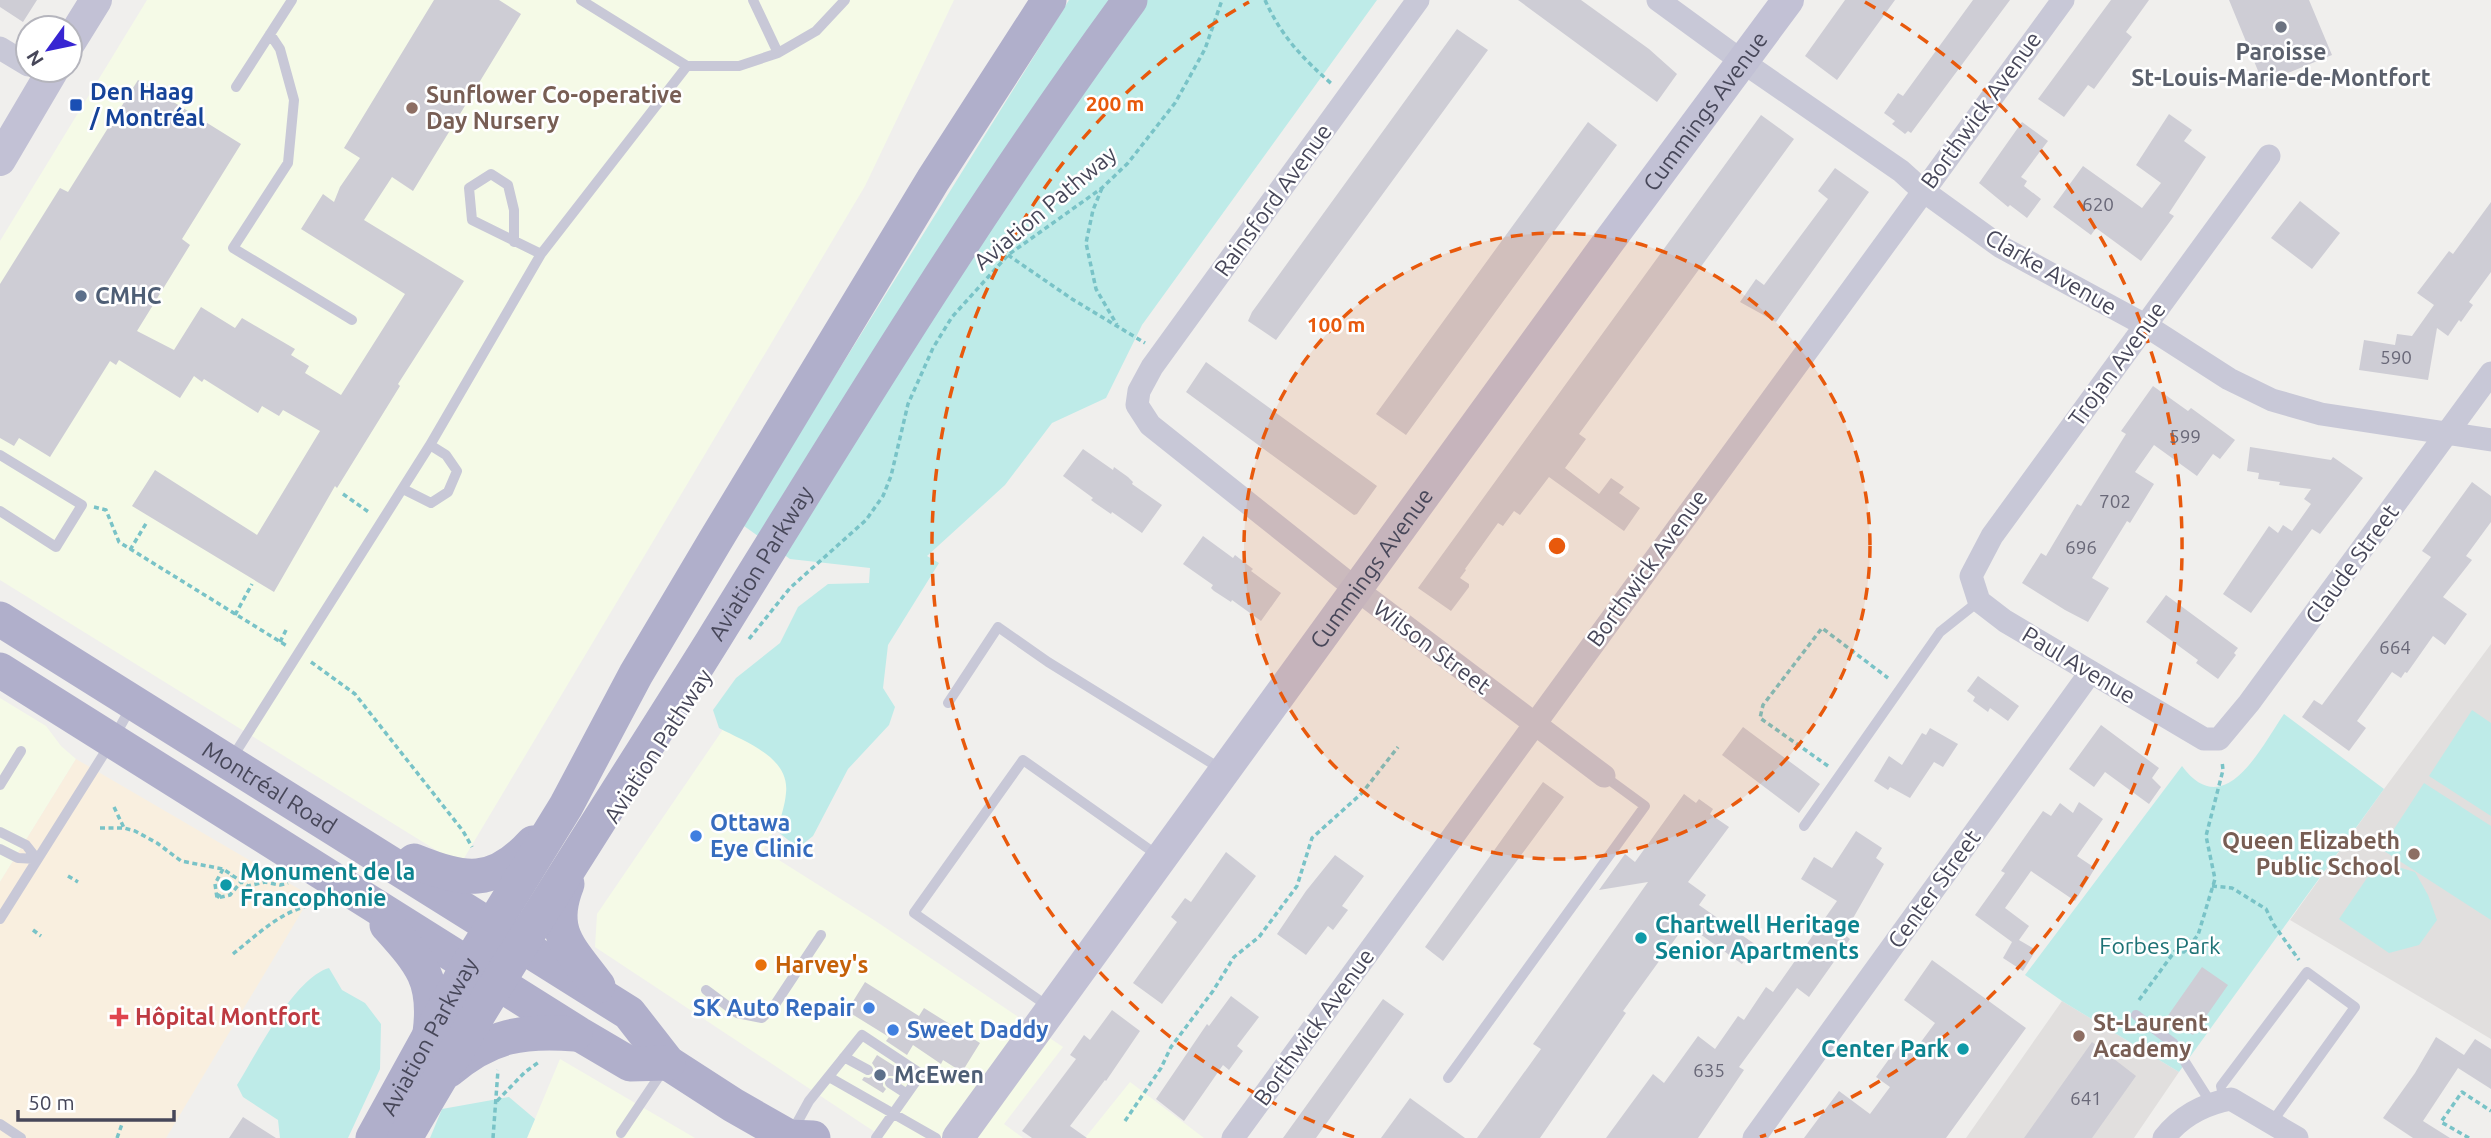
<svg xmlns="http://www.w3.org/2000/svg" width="2491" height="1138" font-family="Ubuntu,sans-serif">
  <rect width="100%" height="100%" fill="#f0efed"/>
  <path fill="#f5fae7" d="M147,0H954L865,186L460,865L0,580V241Z
    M0,698L46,726L61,746L76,759L0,882Z
    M726,725L805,776L763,850L874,920L1063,1047L1004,1124L1023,1138H884L595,947L597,914Z
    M560,1059L695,1138H527Z
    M1130,1082L1204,1138H1085Z"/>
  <path fill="#e1dfde" d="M2491,644V1039L2290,920L2384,789Z
    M2062,1001L2179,1072L2134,1138H1966Z"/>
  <path fill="#f9efdf" d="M76,759L311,896L166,1138H0V882Z"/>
  <path fill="#beebe8" d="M1069,0H1377L1142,325L1106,398L1052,423L1005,485L927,556L939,563L888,645L883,688L895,707L889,725L848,769L813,836L798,848L777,831C780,819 785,806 786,793C790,757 745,742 719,728L713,710L736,678L780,643L798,607L828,584L869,583L870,568L790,559L744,526L787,453Z
    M2472,710L2491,723V816L2429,776Z
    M2284,714L2384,789L2179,1072L2062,1001L2025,975L2182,766C2225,824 2261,747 2284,714Z
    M2424,783L2491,826V920L2381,849Z
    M2391,865L2415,872L2428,895L2437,920L2419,945L2389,953L2339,919L2367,878Z
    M329,968L342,990L365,1003L381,1024L380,1069L348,1138H280L278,1120L243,1097L237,1085C257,1053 294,978 329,968Z
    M509,1097L535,1119L527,1138H430L442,1109Z"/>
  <path fill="#cecdd5" d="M0,0H37L23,22L0,7Z
    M434,0H499L521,14L413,191L392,177L364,220L464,281L398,384L400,386L337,488L335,486L274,592L132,506L155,470L257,535L320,431L283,410L279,416L262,406L258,413L204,379L202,382L194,376L180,398L119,360L116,365L110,361L50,457L19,438L14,446L0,438V284L60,188L68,192L138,80L241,144L182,239L190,245L137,331L174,350L201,307L235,328L242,318L295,349L291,355L309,366L305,373L341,395L405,294L301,229L323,194L334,202L340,187L360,158L344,148Z
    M1518,0H1581L1649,49L1677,74L1657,102Z
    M1845,0H1895L1837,80L1805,56Z
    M1973,0H2010L1911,133L1908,131L1905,134L1892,124L1895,121L1884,113L1898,93L1903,96Z
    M2111,0H2149L2126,32L2132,37L2094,89L2088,85L2064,117L2038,99Z
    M2229,0H2309L2332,55L2263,83Z
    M1457,29L1488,50L1276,340L1248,321L1252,312Z
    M2169,114L2192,130L2184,141L2206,157L2169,213L2174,216L2141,261L2096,228L2091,235L2053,207L2083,166L2142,208L2161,183L2136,165Z
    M1761,115L1794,139L1579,434L1586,439L1565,468L1599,494L1611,478L1624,487L1619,493L1640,508L1624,531L1549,477L1520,515L1514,511L1503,526L1498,523L1465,569L1466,570L1460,578L1469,584V587L1451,611L1418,588Z
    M1588,122L1617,145L1406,435L1376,414Z
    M2022,122L2048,141L2021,177L2027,181L2024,186L2041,199L2027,218L2010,205L2008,207L1979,183Z
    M1835,168L1869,192L1776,322L1740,302L1756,279L1764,285L1828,199L1818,191Z
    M2300,201L2340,233L2312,269L2271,238Z
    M2491,202V272L2469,302L2473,305L2461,322L2459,320L2448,336L2437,328L2428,380L2359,370L2364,340L2395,345L2397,334L2412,336L2434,305L2417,293L2449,251L2453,254Z
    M1206,362L1377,486L1357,514L1354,515L1186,392Z
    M2153,386L2188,411L2191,408L2235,440L2220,459L2213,454L2197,476L2154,445L2135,472L2154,484L2130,523L2127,521L2092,578L2109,588L2088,622L2065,610L2022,583L2041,553L2046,556L2077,504L2081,506L2126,434L2121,431Z
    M2250,447L2331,460L2333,457L2363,478L2320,534L2312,529L2251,613L2223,594L2269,526L2278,533L2283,525L2292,531L2311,504L2304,499L2311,489L2279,485L2280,482L2258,479L2259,473L2247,471Z
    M1083,449L1113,470L1114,467L1128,477L1133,482L1132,484L1162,505L1142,533L1112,512L1111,514L1095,503L1091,500L1093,498L1063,476Z
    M2472,482L2491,496V522L2466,556L2472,560L2443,597L2467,614L2445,645L2433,636L2407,673L2405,672L2401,678L2392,672L2357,721L2366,728L2349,751L2302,717L2314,700L2322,705L2385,620L2431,557L2422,551Z
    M1203,536L1233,558L1235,555L1253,569L1251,571L1281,593L1261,621L1232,600L1231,602L1214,591L1211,588L1213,585L1183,564Z
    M2166,595L2238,648L2234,653L2236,655L2218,679L2196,663L2198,660L2146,622Z
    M1978,676L2019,706L2008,721L1990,708L1988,712L1973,701L1975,697L1967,691Z
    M2101,725L2159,768L2152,778L2161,787L2149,804L2105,772L2094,787L2069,769Z
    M1743,727L1820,784L1799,813L1722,755Z
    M1930,728L1958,744L1943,767L1934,762L1910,798L1890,787L1888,790L1874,781L1889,756L1902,765L1922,733L1926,735Z
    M1543,782L1564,797L1443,961L1425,947Z
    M1684,794L1696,803L1699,799L1713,809L1710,814L1729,827L1688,882L1706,895L1699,905L1756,945L1742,964L1686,924L1623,1011L1626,1013L1540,1138H1477L1541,1049L1533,1044L1648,882L1599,890L1625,854L1635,862Z
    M2079,802L2103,819L2077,856L2095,868L2075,901L2031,871L2005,908L2029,926L2019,940L2036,950L2023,971L2003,958L2012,942L1975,915L2005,873L2001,871L2043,811L2051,816L2060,803L2073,813Z
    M1856,831L1882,848L1876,858L1884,864L1844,934L1850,939L1809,997L1797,988L1739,1067L1744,1070L1698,1138H1606L1653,1074L1664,1083L1698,1036L1715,1049L1738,1016L1744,1020L1766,987L1773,992L1837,901L1801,879L1814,857L1832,868Z
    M1226,852L1256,876L1162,1004L1133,983L1177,922L1171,917L1185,898L1191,902Z
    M1335,855L1364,876L1342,906L1348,910L1333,930L1328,926L1306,955L1277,934L1306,891Z
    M1932,960L2026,1028L1946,1138H1804L1839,1091L1870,1114L1890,1087L1876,1077L1900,1044L1912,1054L1935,1023L1904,1000Z
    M2202,967L2228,985L2193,1035L2167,1017Z
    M865,982L919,1016L924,1008L980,1043L962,1072L943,1060L941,1064L913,1045L907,1055L886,1041L889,1037L847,1011Z
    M1231,996L1259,1017L1237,1046L1243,1051L1229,1070L1223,1065L1184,1121L1156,1099L1207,1024L1209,1026Z
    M1383,999L1404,1014L1316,1138H1283Z
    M1112,1010L1140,1031L1106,1081L1105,1080L1070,1126L1087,1138H1032L1022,1131L1076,1059L1070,1055L1084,1035L1090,1040Z
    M2436,1037L2464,1055L2475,1039L2491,1049V1089L2458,1068L2423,1121L2450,1138H2413L2383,1118L2415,1073Z
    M2092,1042L2136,1076L2092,1138H2024Z
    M877,1055L899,1069L894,1076H887L883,1079V1086L886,1089L883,1093L862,1080L864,1077L869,1078L875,1074L876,1069L872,1063Z
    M1410,1098L1465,1138H1381Z
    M243,1117L276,1138H229Z"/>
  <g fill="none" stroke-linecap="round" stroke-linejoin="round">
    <path stroke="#79c3c7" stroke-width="3.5" stroke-dasharray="5 3.5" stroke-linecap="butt" d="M1265,0C1281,36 1303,59 1333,85
      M1102,188L1093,210L1086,243L1096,289L1117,325
      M1008,255L1072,299L1145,343
      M343,494L370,513
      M94,507L106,510L119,542L287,646
      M130,550L147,522
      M235,615L252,584
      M749,639L790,588L866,520L883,496L891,476L908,404L933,348L952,317L1008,255L1102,188L1128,163L1175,103L1189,78L1205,49L1222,0
      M280,642L287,628
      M311,662L355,694L463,831L472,847
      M1828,766L1760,718L1763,705L1822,628L1888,678
      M114,807L124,828
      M100,828H124L135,831L157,843L181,861L223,869L248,886L265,882L280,885L288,883
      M223,869L215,884L217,898L230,895L241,882
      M68,876L78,882
      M2212,886L2232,888L2266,909L2274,925L2299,960
      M217,898L232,876
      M33,930L41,936
      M233,954C257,935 289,903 322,905
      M2139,1000L2175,951L2184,952L2198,935L2215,879L2206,836L2223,770L2222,761
      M497,1101L525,1072L539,1062
      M1125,1121L1161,1068L1171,1047L1213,991L1234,957L1259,937L1297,886L1312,838L1362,793L1398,747
      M117,1138L122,1124
      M493,1138L498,1070
      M2469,1138L2441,1122L2462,1092L2491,1111"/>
    <path stroke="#c8c8d7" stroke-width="10" d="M581,0L687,66H739L778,53L816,31L845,0
      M753,0L778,53
      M270,34L280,49L294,100L288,163L233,248L352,320
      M236,87L292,0
      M514,242V210L508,185L491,174L469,188L472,220L541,254
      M0,455L82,505L56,547L0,511
      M403,489L431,503L448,492L457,471L446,455L430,445
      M948,703L998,627L1048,662L1221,769
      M232,758L430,445L541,254L687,66
      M0,785L21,751
      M1804,826L1940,632L1979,601
      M0,832L26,845L37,859
      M0,849L18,858L37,859
      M0,919L112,741L131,707
      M706,990L737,1013L762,1018L774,1006L821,935
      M1049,1007L914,913L1023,760L1160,857
      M2136,1015L2173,1043L2211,1103
      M844,1057L868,1070
      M829,1077L936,1138
      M1448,1078L1645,806L1604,776
      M890,1083L907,1094
      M2224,1100L2221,1086L2307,972L2355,1007L2272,1122
      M0,1124L21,1138
      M792,1132L809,1101L862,1035L921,1074L876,1138
      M621,1133L664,1069"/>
    <path stroke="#c8c8d7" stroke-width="23" d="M1418,0L1152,367L1139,391L1137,405L1150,425L1356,589L1604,776
      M1658,0L1743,62L1901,171L1922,190L2001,247L2145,325L2229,379L2272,400L2321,414L2491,440
      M0,48L28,65
      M2269,156L1992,536L1971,576L1979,601L2005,621L2204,739H2219L2249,703L2491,373
      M1233,1138L2063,0
      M1754,1138L2090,673
      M2164,1138C2181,1116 2204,1104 2231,1099L2297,1138"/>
    <g stroke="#c2c1d5" stroke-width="32">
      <path d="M70,42L96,0"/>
      <path d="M0,160L53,70"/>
      <path id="s1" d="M958,1138L1604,248L1788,0"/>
    </g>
    <g stroke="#b0afcb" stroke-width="35">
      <path id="s2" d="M0,619L629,1013L668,1063L733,1105L789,1137L813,1138"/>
      <path d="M0,670L579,1034L630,1064L668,1063"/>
      <path d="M414,861C464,881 493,887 533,843"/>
      <path d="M567,884C548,932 570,948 598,986"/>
      <path d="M387,925C421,963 437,980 430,1033"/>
      <path d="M449,1070C490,1035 523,1030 575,1034"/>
      <path id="s3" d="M373,1138L469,964L566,806L636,674L715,541L933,180L1049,0"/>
      <path id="s4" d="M405,1138C502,969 609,807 712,642C846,425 979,206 1130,0"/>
    </g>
  </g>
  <circle cx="1557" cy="546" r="313" fill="#e8590c" fill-opacity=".12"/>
  <g fill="none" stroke="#e8590c" stroke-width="3.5" stroke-dasharray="12 9">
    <circle cx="1557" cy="546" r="313"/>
    <path d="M1354 1137A625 625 0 0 1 1249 2M1865 2A625 625 0 0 1 1760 1137"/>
  </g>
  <circle fill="#6b7280" stroke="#fff" stroke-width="2.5" cx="2281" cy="27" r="7"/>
  <rect fill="#1a4fb4" stroke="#fff" stroke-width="2.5" x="69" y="98" width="14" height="14" rx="3.5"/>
  <g fill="#8d6e63" stroke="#fff" stroke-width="2.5">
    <circle cx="412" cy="108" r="7"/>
    <circle cx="2414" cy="854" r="7"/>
    <circle cx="2079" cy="1036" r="7"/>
  </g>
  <g fill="#5c6f8a" stroke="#fff" stroke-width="2.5">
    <circle cx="81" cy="296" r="7"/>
    <circle cx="880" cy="1075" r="7"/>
  </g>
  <g fill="#3f7fe0" stroke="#fff" stroke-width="2.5">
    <circle cx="696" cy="836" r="7"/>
    <circle cx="869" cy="1008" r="7"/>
    <circle cx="893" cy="1030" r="7"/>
  </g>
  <g fill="#0f9aa8" stroke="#fff" stroke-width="2.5">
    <circle cx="226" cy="885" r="7"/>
    <circle cx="1641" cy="938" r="7"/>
    <circle cx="1963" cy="1049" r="7"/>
  </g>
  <circle fill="#e8710a" stroke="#fff" stroke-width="2.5" cx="761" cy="965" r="7"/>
  <path fill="#e0444e" stroke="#fff" stroke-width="2.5" d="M115.5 1006.5h7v7h7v7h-7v7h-7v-7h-7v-7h7z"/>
  <g text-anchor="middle" stroke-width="5" stroke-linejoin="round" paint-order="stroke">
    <g font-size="19" fill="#696878">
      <text x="2098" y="211">620</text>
      <text x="2396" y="364">590</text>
      <text x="2185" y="443">599</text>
      <text x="2115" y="508">702</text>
      <text x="2081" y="554">696</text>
      <text x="2395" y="654">664</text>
      <text x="1709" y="1077">635</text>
      <text x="2086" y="1105">641</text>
    </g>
    <g font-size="23" font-weight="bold" fill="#5b616d" stroke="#fff">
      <text x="2281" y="60">Paroisse<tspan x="2281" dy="26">St-Louis-Marie-de-Montfort</tspan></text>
    </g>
    <g font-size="23" font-weight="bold" fill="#164399" stroke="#fff" text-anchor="start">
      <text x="90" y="100">Den Haag<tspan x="90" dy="26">/ Montréal</tspan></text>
    </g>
    <g font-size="23" font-weight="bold" fill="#785e54" stroke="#fff" text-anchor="start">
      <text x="426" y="103">Sunflower Co-operative<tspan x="426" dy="26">Day Nursery</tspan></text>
      <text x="2400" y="849" text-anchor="end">Queen Elizabeth<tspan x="2400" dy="26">Public School</tspan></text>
      <text x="2093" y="1031">St-Laurent<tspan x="2093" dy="26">Academy</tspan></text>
    </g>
    <g font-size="23" fill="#474759" stroke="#fff">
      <text dy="8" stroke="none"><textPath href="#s1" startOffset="1270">Cummings Avenue</textPath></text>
      <text transform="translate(1981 110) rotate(-54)" y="8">Borthwick Avenue</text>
      <text transform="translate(1273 200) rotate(-54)" y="8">Rainsford Avenue</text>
      <text transform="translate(1045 208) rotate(-40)" y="8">Aviation Pathway</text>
      <text transform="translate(2051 272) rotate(30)" y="8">Clarke Avenue</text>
      <text transform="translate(2117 364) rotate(-54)" y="8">Trojan Avenue</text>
      <text dy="8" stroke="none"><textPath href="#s4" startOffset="676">Aviation Parkway</textPath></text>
      <text transform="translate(2352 564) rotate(-54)" y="8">Claude Street</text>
      <text dy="8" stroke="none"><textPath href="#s1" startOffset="704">Cummings Avenue</textPath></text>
      <text transform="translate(1647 568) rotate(-54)" y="8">Borthwick Avenue</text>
      <text transform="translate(1432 647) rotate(37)" y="8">Wilson Street</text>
      <text transform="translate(2079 665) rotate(31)" y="8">Paul Avenue</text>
      <text transform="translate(658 746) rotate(-57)" y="8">Aviation Pathway</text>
      <text dy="8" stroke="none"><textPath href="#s2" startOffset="318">Montréal Road</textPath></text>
      <text transform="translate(1934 889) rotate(-54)" y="8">Center Street</text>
      <text transform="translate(1314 1027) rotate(-54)" y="8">Borthwick Avenue</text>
      <text dy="8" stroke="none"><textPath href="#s3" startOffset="116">Aviation Parkway</textPath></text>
    </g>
    <g font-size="23" font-weight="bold" fill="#4e5e75" stroke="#fff" text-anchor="start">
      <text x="95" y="304">CMHC</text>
      <text x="894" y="1083">McEwen</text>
    </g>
    <g font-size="23" font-weight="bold" fill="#366cbe" stroke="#fff" text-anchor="start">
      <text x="710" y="831">Ottawa<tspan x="710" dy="26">Eye Clinic</tspan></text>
      <text x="855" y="1016" text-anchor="end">SK Auto Repair</text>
      <text x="907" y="1038">Sweet Daddy</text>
    </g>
    <g font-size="23" font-weight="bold" fill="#0d838f" stroke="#fff" text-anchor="start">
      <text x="240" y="880">Monument de la<tspan x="240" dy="26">Francophonie</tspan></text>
      <text x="1655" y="933">Chartwell Heritage<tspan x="1655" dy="26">Senior Apartments</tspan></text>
      <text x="1949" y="1057" text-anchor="end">Center Park</text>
    </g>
    <g font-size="23" fill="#1d7275" stroke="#fff">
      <text x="2160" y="954">Forbes Park</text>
    </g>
    <g font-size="23" font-weight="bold" fill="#c56008" stroke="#fff" text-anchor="start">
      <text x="775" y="973">Harvey's</text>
    </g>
    <g font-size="23" font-weight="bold" fill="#be3a42" stroke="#fff" text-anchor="start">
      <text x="135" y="1025">Hôpital Montfort</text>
    </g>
  </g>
  <circle cx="1557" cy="546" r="10" fill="#e8590c" stroke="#fff" stroke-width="3.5"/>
  <g font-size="21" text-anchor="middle" font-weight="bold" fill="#e8590c" stroke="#fff" stroke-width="5" stroke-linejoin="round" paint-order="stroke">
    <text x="1115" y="111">200 m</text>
    <text x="1336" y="332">100 m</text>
  </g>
  <g transform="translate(49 49) rotate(237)"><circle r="33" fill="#ffffff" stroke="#b5b5bd" stroke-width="2"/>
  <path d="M0-5L12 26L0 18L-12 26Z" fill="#3725d2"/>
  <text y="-10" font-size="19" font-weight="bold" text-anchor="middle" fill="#474759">N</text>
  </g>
  <path d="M18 1110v10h156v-10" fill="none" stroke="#474759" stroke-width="3.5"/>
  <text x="28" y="1110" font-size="21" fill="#474759" stroke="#ffffff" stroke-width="5" paint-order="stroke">50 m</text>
</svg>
